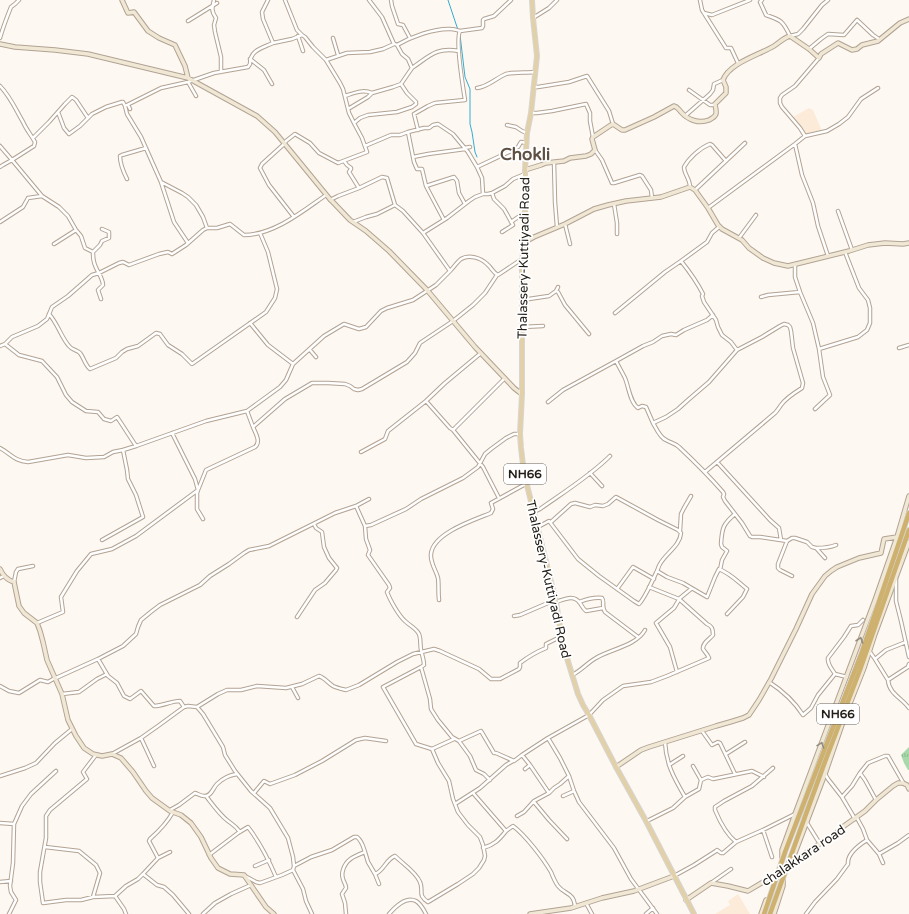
<svg xmlns="http://www.w3.org/2000/svg" width="909" height="914" font-family="'Varela Round',sans-serif">
  <defs>
    <pattern id="park-tufts" width="24" height="20" patternUnits="userSpaceOnUse"><rect width="24" height="20" fill="#a7d9ab"/><path d="M3 7l-1-3M5 7V3M7 7l1-3M15 17l-1-3M17 17v-4M19 17l1-3" fill="none" stroke="#8fba92"/></pattern>
  </defs>
  <rect width="100%" height="100%" fill="#fef8f2"/>
  <path fill="#fcebd9" d="M809,108L813,110L822,131L805,134L793,117Z
    M738,894L750,914H715L730,905L728,901Z"/>
  <path fill="url(#park-tufts)" d="M909,747V770H908L904,763L901,755Z"/>
  <g fill="none" stroke-linecap="round" stroke-linejoin="round">
    <path stroke="#33add5" stroke-width="1" d="M448,0L458,30
      M460,35L465,77L470,89V124L472,132L475,152L477,157"/>
    <g stroke="#b2a394" stroke-width="4.5">
      <path id="street" d="M214,0C212,8 211,11 216,18L214,25L215,32L221,57V72
        M285,0L297,30L302,35
        M391,0L392,6L398,24L403,25L410,38
        M700,0L702,10L726,48H731L738,63
        M762,0L760,2L766,15C781,20 783,21 790,36L798,34L803,29L822,5L828,0
        M704,13L712,15L750,0
        M533,18L549,8L557,0
        M188,21L217,3
        M460,31L482,28L483,26V20L484,19L494,16L511,0
        M298,36L303,51
        M0,38C3,27 7,17 11,7L15,4L19,0
        M333,38L338,55
        M273,43L292,39L302,35L305,37L313,47L326,60L340,83L343,89L349,113L355,125L362,138L367,152L338,163L319,153L310,143L295,134L286,141L283,145L262,164L260,168L269,185L294,217
        M397,45C411,37 434,28 451,29C454,29 457,30 460,31C455,40 463,87 465,100L435,103L428,106L414,114L418,130
        M809,49L821,39L828,34L844,35L857,20L873,35L879,39
        M250,59L264,70L272,84
        M326,60L347,53L370,52L383,49L394,44L382,17L369,0
        M412,68C430,56 435,47 459,51
        M188,82L196,96
        M0,86C10,96 16,110 23,122C26,129 31,135 35,142L34,146L12,160L42,196
        M533,87H538L569,82L587,76L609,111L613,124
        M477,88C488,87 496,78 506,74C512,72 527,73 535,72
        M689,90L710,105H713L715,104
        M345,96C354,93 363,89 372,93
        M128,105L130,109
        M348,109L368,97L372,93L393,87L401,84L412,68L408,59L402,54L397,45L395,44
        M58,112L64,128L69,134L80,126L92,114L106,107L122,102H123L125,106
        M531,113H537L552,111L586,104L590,113V121L593,137
        M685,116L710,94L713,90L714,84L723,80
        M354,123L360,118L368,115L397,112L412,107L416,104V102L407,93L401,84
        M507,125L516,127L522,131L527,133
        M408,132L424,128H429L433,125L438,124L453,134L468,152L477,167L511,151L518,147L521,142L527,143
        M805,136L800,128L782,107L780,103V98L782,95L795,86L819,58
        M33,138L49,122L65,104L72,97L76,100L88,118
        M795,144L802,175L813,203L818,226L828,256
        M0,146L12,160L3,165L0,167
        M365,146L391,135H400L408,132L414,162L417,169H422L426,186
        M464,148L470,147
        M595,150L602,160L612,183H614L640,175L642,176L651,190L652,198
        M413,157L428,154L465,149
        M554,162L555,202L557,227
        M477,167L482,178L483,194
        M127,179C123,171 120,164 120,156L122,155L146,148
        M161,182L174,222L188,243
        M690,187C690,179 684,174 684,167C689,158 700,148 710,144L712,145L726,161
        M359,188L382,177L387,178L395,205
        M695,190L745,143
        M492,193L494,199L504,209L513,225L502,232
        M330,200L338,196L359,188L349,172L351,169V168L347,165L344,161
        M614,204L617,223V234
        M708,208L795,144L805,136L827,131L839,124L848,117L861,99L878,88
        M838,211L852,250
        M444,220L426,186L454,177L457,181L459,193L465,204
        M0,222L23,207L28,198L42,196L59,207L68,216L76,230
        M353,222L366,217L377,214L395,205L403,211L423,233
        M511,222L521,215L525,214
        M565,224L570,244
        M719,227L712,233L707,242L681,261C689,271 697,282 703,294L702,296L704,302L716,320L718,327L722,335L731,342L737,350L709,382L688,400L678,409L666,417L653,423C656,428 660,438 666,440C671,443 675,443 679,447C695,462 709,476 723,492L724,494L723,497L725,501L742,523L750,536L752,537H760L787,541L792,538H795L807,542L812,547L816,548L825,558
        M207,228L203,217L196,205L188,197L182,193L161,182L141,137L127,114L125,106L161,88L188,82L214,73L248,67L250,64C250,50 262,48 273,43L263,19L262,12L268,0
        M739,238L756,215
        M54,244L76,230L81,236L85,248L93,252C93,255 93,259 94,262C96,271 103,277 103,285L98,290L101,299
        M93,252L100,245L102,241L109,238V232L102,229
        M795,264V277L800,292L813,323L819,349L823,377L830,395L815,409
        M450,271C454,267 457,262 461,259C469,254 481,258 487,264C492,268 493,273 498,275L522,259
        M556,291L558,287
        M761,297L768,295L800,292
        M522,300L549,296L556,291L558,292L565,305L589,334
        M615,313L665,272L681,261
        M49,314C58,324 61,337 69,346C72,350 77,350 80,353C84,358 85,365 90,369L116,358L122,352L127,349L138,346L156,333L160,334L168,345L182,354L192,364L266,312L275,298L277,289L268,252L260,233
        M250,323L268,345L293,364
        M522,327L543,326
        M5,344L19,355L42,361L57,377L66,395L72,402L86,411L98,412L104,419L111,421L117,417L121,423L136,446
        M0,346L5,344L12,337L38,326L47,319L52,307L68,296L92,275L99,273L119,263L123,262L129,265L159,254L168,252L172,254L186,245L203,230L207,228H217L230,224L244,235C274,235 303,211 326,195
        M899,348L909,345
        M819,349L858,337L867,330L870,323V308L868,300L859,288L845,252
        M310,350L316,357
        M616,361L643,346L653,342L662,336L671,334L676,335L684,330L707,320L713,315
        M426,401L450,428L453,430L505,378
        M548,402L563,390L616,361C619,367 622,372 625,378C629,388 630,402 638,408L642,406L646,407L653,423
        M247,411L253,427
        M453,430L483,467L499,498
        M172,433L195,479L198,490L197,493V509L203,519
        M0,448C11,454 14,461 28,462L68,455L86,458L104,457L113,452L123,450L127,470L128,479L136,495L143,517L102,540
        M123,450L136,446L206,421L247,411L280,387L286,380L293,364L324,336L344,324L359,329L366,327L381,311L387,308L413,300L436,285L450,271L423,233L447,218L469,201L475,197L483,194H488L492,193L505,186L513,179L525,174
        M361,452L385,439L388,431L426,401L445,383L481,353
        M717,462L770,520L779,528L781,540
        M705,472L775,413C777,411 779,408 781,405C786,398 794,393 802,388L803,383L793,348L791,331L790,327L788,325L784,324L780,326L762,337L737,350
        M590,473L602,486
        M356,506L369,499
        M534,512L540,509C564,492 590,476 610,456
        M538,527L549,521L578,559L599,576L634,601L639,604C644,599 653,580 656,573C658,570 658,567 660,564C666,553 680,546 681,533L678,530L658,520L616,497L608,504L603,506L595,505L590,507L575,503L571,504L551,522
        M680,531L681,514L684,508L691,496
        M787,541L778,564V568L780,570L792,576
        M816,548C823,548 829,548 836,545
        M720,570L722,560L727,551L722,547L721,544C722,528 723,524 735,514
        M657,571L667,577L683,583L707,597L715,577L719,569C731,574 737,581 747,589L743,597L727,614
        M0,578L4,576
        M896,579V601L901,621L909,657
        M14,582L16,572L18,569L33,566
        M617,589L633,567L654,579
        M439,600C438,592 439,585 438,578C436,570 430,563 431,554C433,533 474,520 491,513L493,509L491,503L522,486L526,484
        M556,602C565,599 574,594 580,603C582,606 583,609 586,611L603,608
        M579,602C587,599 594,597 602,598C605,602 601,606 605,612L638,637
        M514,616L520,615L555,600
        M297,617L315,590L325,583L336,570L337,568L329,558L324,547L322,532L316,528L314,524
        M37,623L63,612L61,597L77,571L91,554L112,549L136,536L198,490L206,470L255,447C261,442 256,434 253,427L285,399L312,383H328L345,384L350,386L354,389L358,390L362,389L407,362L415,353L420,343L453,321L473,305L485,293L497,275
        M870,652L875,659
        M909,664L908,667L888,680C889,694 902,698 909,708
        M421,667L430,699L431,709L438,720L452,737L459,741L481,731L494,753H496L514,761L522,755L530,765L525,769
        M677,672L670,647L656,623L674,608L680,598L691,589
        M835,674C832,669 827,664 828,658L844,637L851,626L858,625L863,620
        M572,675C581,671 587,663 596,658C611,649 636,646 645,630
        M56,678L98,659
        M888,680L875,659L886,650L906,642
        M769,682C783,691 794,701 803,715L811,708L818,695L835,674L847,677
        M0,686L9,691L19,693L40,680L48,682L55,678
        M292,687L298,698
        M62,694L79,692L97,679L107,674
        M197,707L218,694L227,690H241L257,686L286,688L302,684L319,676C325,678 328,683 333,686C337,688 342,689 346,690L359,685L397,662L413,654L434,649L440,651L479,669L491,679H500L519,669L520,667V663C528,657 536,652 546,648V644L562,636
        M702,731L712,745L718,742L720,743L735,774
        M141,738L154,766
        M548,738L560,758L569,776L574,791L579,802L614,848L631,879L657,914
        M459,741L470,756L476,770L484,774L490,780
        M432,749L454,739
        M112,754L141,738L158,726L184,707
        M726,754L745,742
        M96,755L83,772L87,779L50,810L46,816V838L40,872V882L43,903L66,900H81L93,897L115,896
        M522,755L548,738L589,715L603,700L623,686L651,682L667,676L709,658C708,655 705,652 703,649C702,643 710,639 713,635C713,629 712,626 707,624L679,599L649,587
        M530,765L549,793
        M669,765L683,756
        M693,766L701,780
        M860,773L865,780L876,800
        M825,774L828,779L842,797
        M0,776L25,768L36,763L55,743L72,729
        M254,793L264,781L270,784L295,775L322,761L356,740L365,738L386,741
        M473,793L506,831L513,826C525,835 543,858 551,872C553,877 555,882 558,886C565,895 574,892 575,907
        M206,796C213,805 219,814 228,821C232,824 236,826 240,832
        M563,796L574,791
        M685,797L699,789L701,780L708,777L713,779L752,771L764,777
        M534,802L549,820L567,839
        M455,804L480,788L506,765L513,761
        M170,810L179,805L195,793C198,794 201,796 204,796C211,797 213,788 217,784C222,779 230,775 237,774
        M173,812C167,823 159,831 150,839L149,841L158,858L143,874L157,885L164,887L173,895L189,914
        M517,816L524,812L534,801L549,793L554,788L560,784L569,776
        M855,819L842,797L852,786L860,773L868,763L885,756H888L904,784
        M647,821L673,808L685,797C674,778 666,764 665,742
        M0,823L14,824
        M807,823L820,844
        M763,830L772,857
        M867,840L879,854L883,863
        M736,842C726,834 720,822 715,810V807L724,801L752,786L773,768
        M45,847L79,851L96,865L100,873L93,897
        M483,848C494,845 499,840 506,831
        M879,854L898,843L909,835
        M209,855L238,833L248,827C261,844 268,858 276,877
        M158,858L170,852
        M255,866L269,860
        M294,866L311,857L332,850L354,837H357C362,841 363,846 365,852
        M293,870L303,889L306,901L312,914
        M375,874L379,884
        M245,876L256,882L260,883L282,875L293,870L294,866L293,857L288,838L270,808L251,791L235,771L225,755L223,747L203,714L197,707L188,706L184,707L180,701C171,701 163,706 154,706L141,691L130,699L124,696L117,683L108,676L98,659L123,646L136,634L138,627L141,620L152,611L160,605L200,585L210,576L229,564L244,553L249,550L269,546L335,513L356,506L365,526
        M674,876L694,865L716,851L717,850L721,853H723L736,842L763,830L795,814
        M0,882L11,881
        M711,883L731,869
        M586,903L592,914
        M9,914L16,900L11,892L10,886L13,863L14,824L22,806L31,794L56,771
        M126,914L124,909L115,896L126,886L138,879L143,874
        M203,914L215,903L231,894L251,885
        M346,914L345,903L342,894L346,888C346,884 344,883 343,879C342,876 342,873 343,870C346,859 355,856 365,852L368,862L375,874C384,871 386,859 395,856C403,864 416,872 420,882C424,891 417,895 428,902L458,884L473,874L479,868L484,860L485,856L483,845L480,837L468,825L458,812L453,799L449,781L438,763L432,749L416,744L383,687L421,667L424,665C424,660 422,655 421,650C420,645 421,639 419,634C416,628 410,626 405,621C399,616 390,600 387,592L390,588L389,585L368,555L370,550L366,539L365,526L371,525L406,509L421,499L463,478L478,467L485,454L491,449L506,438L514,434H520
        M389,914C395,907 406,896 416,901C421,904 424,910 426,914
        M646,914L653,908
        M806,914L815,902L837,879L848,864C847,854 859,845 867,840L863,829L857,818"/>
    </g>
    <g stroke="#b2a394" stroke-width="5.5">
      <path id="secondary" d="M122,0L127,11L128,13L134,12L148,31L159,38L175,45L185,66L188,78
        M0,44L15,47L55,50L88,54L188,78L257,116L275,132L329,198L350,220L366,231L389,251L427,290L475,347L514,388L519,392L522,394
        M525,170L541,165L546,163L564,161L570,158L586,156L591,154L595,150L592,139L593,137L611,125L613,124L622,130H625L654,117L674,106C678,107 678,109 681,112C688,120 699,124 709,120C719,115 716,112 715,104L726,93V87L723,80C729,63 759,55 774,46C779,43 783,38 790,36L809,49L819,58L821,54L838,43L852,50L857,49L862,45L878,41L900,23L909,19
        M523,243L534,237L565,224L594,209L608,205L626,201L661,197L690,187L695,190L708,208L718,225L722,229L742,240L749,248L763,258L774,263L788,266L849,251L868,245L885,243L903,244L909,243
        M0,569C3,576 7,580 14,582L19,606L24,613L37,623L40,631L43,642L47,660L62,694L68,720L76,736L84,748L93,754L102,756L112,754L121,758L133,772L146,791L152,798L170,811L181,815L191,823L201,837L211,858L218,868L230,874L244,875L266,907L274,914
        M616,767L641,750L649,747L716,726L730,722L743,718L749,715L759,700L771,679L796,629L812,594L825,576L831,571L837,567L859,558L881,553L884,539L897,537
        M792,856L795,853L825,774L845,716L864,668L875,634L909,542
        M782,857V850L795,814L875,600L897,537L909,496
        M794,861L813,848L834,835L844,826L865,811L876,800L893,786L898,783H903L907,785L909,789
        M686,900L711,883L728,886L748,891L775,875
        M530,914L571,908L602,898L634,891L674,876
        M761,914L766,900
        M774,914L783,886V880"/>
    </g>
    <g stroke="#d7d6d5" stroke-width="6">
      <path id="primary" d="M532,0L533,18L537,56L531,113L527,133L525,170V214L522,271V394L520,434L521,448L524,473L556,602L563,645L578,694L583,705L589,715L616,767L646,821L694,914"/>
    </g>
    <g stroke="#d7d6d5" stroke-width="6">
      <path id="highway" d="M764,914L785,852L862,652L909,513
        M770,914L823,767L860,670L909,530"/>
    </g>
    <use href="#street" stroke="#fff" stroke-width="2.5"/>
    <use href="#secondary" stroke="#f0e8d4" stroke-width="3.5"/>
    <use href="#primary" stroke="#e2d0a8" stroke-width="4"/>
    <use href="#highway" stroke="#ceb16e" stroke-width="4.5"/>
    <g stroke="#b2a394" stroke-width="5.5" stroke-linecap="butt">
      <path id="secondary-bridge" d="M775,875L794,861"/>
    </g>
    <use href="#secondary-bridge" stroke="#f0e8d4" stroke-width="3.5"/>
  </g>
  <defs><path id="oneway-chevron" d="M-2-3.5L2.5 0L-2 3.5" fill="none" stroke-width="1.6" stroke-linecap="round" stroke-linejoin="round"/></defs>
  <g stroke="#938d7f">
    <use href="#oneway-chevron" transform="translate(860 640) rotate(-71)"/>
    <use href="#oneway-chevron" transform="translate(821 745) rotate(-70)"/>
  </g>
  <g text-anchor="middle" stroke-width="3.5" stroke-linejoin="round" paint-order="stroke">
    <g fill="#fff" stroke="#64615d" stroke-width="1">
      <rect x="504" y="464" width="42" height="20" rx="3"/>
      <rect x="817" y="704" width="42" height="20" rx="3"/>
    </g>
    <g font-size="12" font-weight="bold" fill="#221d17">
      <text x="525" y="478">NH66</text>
      <text x="838" y="718">NH66</text>
    </g>
    <g font-size="13" fill="#221d17" stroke="#fff">
      <text transform="translate(523 258) rotate(-89)" y="5">Thalassery-Kuttiyadi Road</text>
      <text transform="translate(549 579) rotate(77)" y="5">Thalassery-Kuttiyadi Road</text>
      <text transform="translate(803 855) rotate(-34)" y="5">chalakkara road</text>
    </g>
    <g font-size="17" font-weight="bold" fill="#5e5144" stroke="#fff">
      <text x="525" y="160">Chokli</text>
    </g>
  </g>
</svg>
